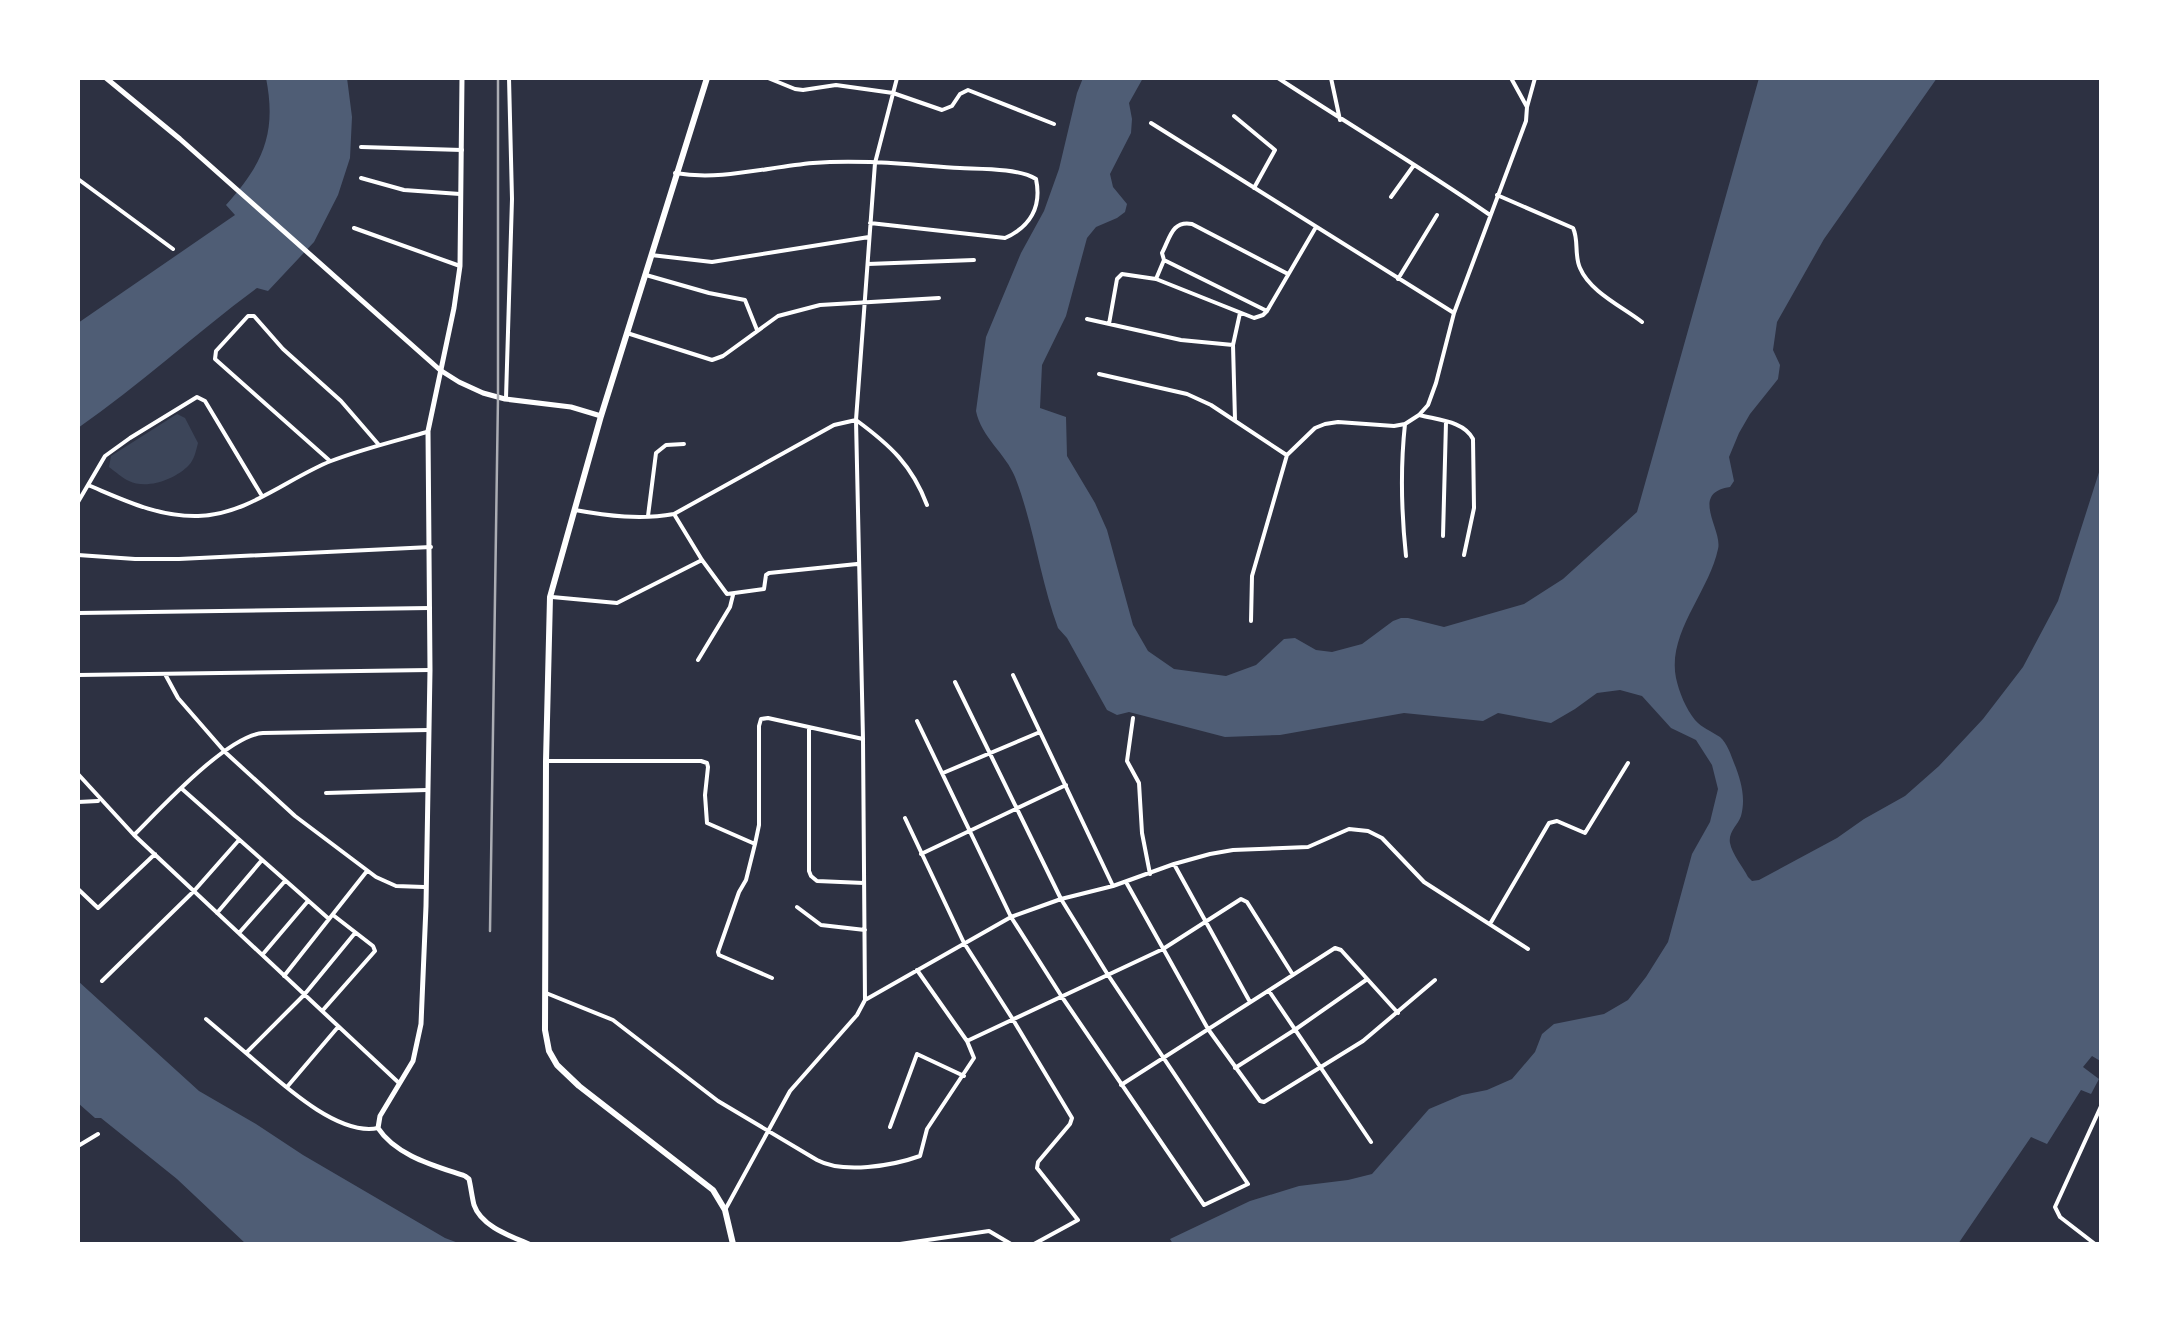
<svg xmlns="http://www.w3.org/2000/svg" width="2179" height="1322" font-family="'Source Serif 4',serif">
  <rect width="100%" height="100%" fill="#2d3142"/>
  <path fill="#3c4559" d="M177,414L185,418L198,443C196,451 194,460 189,465C176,479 147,490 129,481C122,478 116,472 109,467L111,456Z"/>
  <path fill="#4f5d75" d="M266,78H347L352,117L350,158L338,195L314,242L268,291L257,288C196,333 140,385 78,428V323L235,215L226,205C263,164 277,133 266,78Z
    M1083,78H1143L1129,103L1132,119L1131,133L1110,174L1113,187L1127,204L1125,212L1117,218L1096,227L1087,238L1066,316L1042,365L1040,408L1066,417L1067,456L1095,503L1107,530L1133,625L1148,651L1174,669L1226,676L1256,665L1284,639L1295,638L1316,650L1332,652L1362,644L1393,621L1401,618H1408L1444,627L1524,604L1563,579L1637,512L1759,78H1937L1824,239L1777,322L1773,350L1780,365L1778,379L1750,414L1739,433L1729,457L1734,481L1730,487C1689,493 1723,530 1718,549C1709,592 1667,633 1676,678C1679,692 1686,709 1695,720C1702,728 1711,731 1720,737C1727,743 1731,755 1734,763C1741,780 1746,798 1741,816C1738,825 1728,832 1730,843C1732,854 1743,867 1748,877L1752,881L1759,880L1837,838L1864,819L1905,796L1939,766L1983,719L2023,667L2058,601L2101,466L2102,1062L2092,1056L2083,1067L2099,1079L2091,1094L2081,1090L2047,1144L2031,1137L1958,1244H1173L1170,1239L1250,1201L1299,1186L1348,1180L1372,1174L1429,1109L1462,1095L1487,1090L1512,1079L1535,1052L1542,1034L1554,1024L1604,1014L1628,1000L1646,977L1668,942L1692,854L1710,822L1718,789L1712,765L1696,740L1671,728L1642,696L1620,690L1597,693L1575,709L1551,723L1498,713L1483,721L1404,713L1280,735L1225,737L1129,712L1117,715L1107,710L1067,638L1058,628C1040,579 1034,526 1015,477C1006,454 981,437 976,411L986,337L1021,253L1044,211L1059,169L1077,93Z
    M78,981L199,1091L256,1124L303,1155L445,1238L461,1244H246L177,1179L101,1118H95L78,1103Z"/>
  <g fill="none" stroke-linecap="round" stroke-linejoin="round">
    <path stroke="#fff" stroke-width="4" d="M768,78L795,89L803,90L836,85L893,93L942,110L952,106L960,94L968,90L1054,124
      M1278,78C1348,124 1421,167 1490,215
      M1331,78L1340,120
      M1527,107L1535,78
      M1234,116L1275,150L1254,188
      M1151,123L1454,313
      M361,147L462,150
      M675,173C721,181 767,167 813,163C862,159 912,165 960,168C981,169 1018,168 1036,179C1042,207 1030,227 1005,238L870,223
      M361,178L404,190L460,194
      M78,179L173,249
      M1497,195L1573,228C1579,240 1574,255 1580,268C1590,292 1623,307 1642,322
      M1391,197L1414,165
      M354,228L460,266
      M651,255L712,262L869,237
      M868,264L974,260
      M646,275L709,293L745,300L757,330
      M1156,279L1164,260
      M1398,279L1437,215
      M1267,311L1164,260L1162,253C1170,238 1172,220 1192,224L1288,274
      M1087,319L1181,340L1233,345
      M1109,324L1117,279L1122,274L1156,279L1254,318L1263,315L1267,311L1316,227
      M627,333L712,360L723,356L778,316L820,305L939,298
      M1099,374L1187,394L1211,405L1285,454
      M506,398L512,199L509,78
      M1419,415C1438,420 1464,421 1473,439L1474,508L1464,555
      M1235,420L1233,345L1240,313
      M1405,424C1400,470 1401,509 1406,556
      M330,461L215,359L216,351L248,316H254L283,349L341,401L379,445
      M88,485C124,500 158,517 198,516C247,515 288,478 331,461C362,449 395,441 427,432
      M78,502L105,456L130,438L197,397L205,401L262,496
      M575,510C608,516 641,520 674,514L834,425L856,420C890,445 912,465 927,505
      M674,514L702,560L727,594L764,589L766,575L769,573L857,564
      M648,516L656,453L666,445L684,444
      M1443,536L1446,422
      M78,555L135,559H179L431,547
      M552,597L617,603L702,560
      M78,613L430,608
      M1251,621L1252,576L1287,455L1315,428L1325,424L1338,422L1394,426L1405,424L1419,415L1428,405L1436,383L1454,313L1526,121L1527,107L1511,78
      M698,660L730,607L733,595
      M165,674L178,698L225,752L295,816L376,877L396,886L424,887
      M78,675L430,670
      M1013,675L1113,886
      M1133,718L1127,761L1139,783L1142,833L1150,874
      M917,721L1011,917L1062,997L1204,1205L1248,1184L1108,975L1061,899L955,682
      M809,728V871L811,876L817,881L864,883
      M546,761H701L707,763L708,767L705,795L707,823L755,844L759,825V726L761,719L768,718L863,739
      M943,773L1040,732
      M78,774L134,835L399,1083
      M181,788L329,919
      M326,793L427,790
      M78,802L98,801
      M905,818L964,943L1012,1018L1072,1118L1070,1124L1038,1162L1037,1168L1078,1220L1034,1244
      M136,833C161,808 228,735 263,733L429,730
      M755,844L746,880L739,892L718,952L719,955L772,978
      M921,854L1066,785
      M1174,864L1250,1002
      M1126,882L1208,1029L1260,1101L1264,1102L1363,1041L1435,980
      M78,889L98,908L155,854
      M797,907L821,925L865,930
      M217,913L262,860
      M1490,924L1549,823L1557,821L1585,833L1628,763
      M239,933L285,881
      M355,933L304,995L246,1053C277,1079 336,1137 378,1128
      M263,954L308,901
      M284,976L367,871
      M102,981L194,891L239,840
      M1269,991L1371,1142
      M546,993L613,1020L718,1101L817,1160C843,1174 892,1166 920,1156L927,1129L974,1058L967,1041L917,970
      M865,1000L1011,917L1061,899L1113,886L1174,864L1210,854L1233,850L1308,847L1349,829L1368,831L1382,838L1424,882L1528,949
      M323,1010L375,951L373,946L333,915
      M206,1019L246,1053
      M967,1041L1163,949L1241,899L1247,902L1293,975
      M1235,1068L1296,1029L1366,980
      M1121,1085L1335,948L1341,950L1398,1013
      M287,1087L338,1027
      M890,1127L917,1054L964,1076
      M78,1146L98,1134
      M725,1210L790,1091L857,1015L865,1000L863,739L856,420L875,163L897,78
      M900,1244L989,1231L1011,1244
      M2095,1244L2060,1217L2055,1207L2102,1104"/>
    <path stroke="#fff" stroke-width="5" d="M106,78L180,139L440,370L459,382L483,393L505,399L571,407L601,416"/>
    <path stroke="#fff" stroke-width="5" d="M462,78L460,266L454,308L428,431L430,670L426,906L421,1024L413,1061L380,1116L378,1128C396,1156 436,1166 465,1176L469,1179C471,1188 472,1197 474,1205C481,1226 510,1236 529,1244"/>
    <path stroke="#fff" stroke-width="6" d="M707,78L601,416L550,597L546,761L545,1030L549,1051L557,1065L579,1086L713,1190L725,1210L733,1244"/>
    <path stroke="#abadb3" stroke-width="2.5" d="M490,931L498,397V78"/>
  </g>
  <rect width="2179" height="1322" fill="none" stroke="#ffffff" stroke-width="160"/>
</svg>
